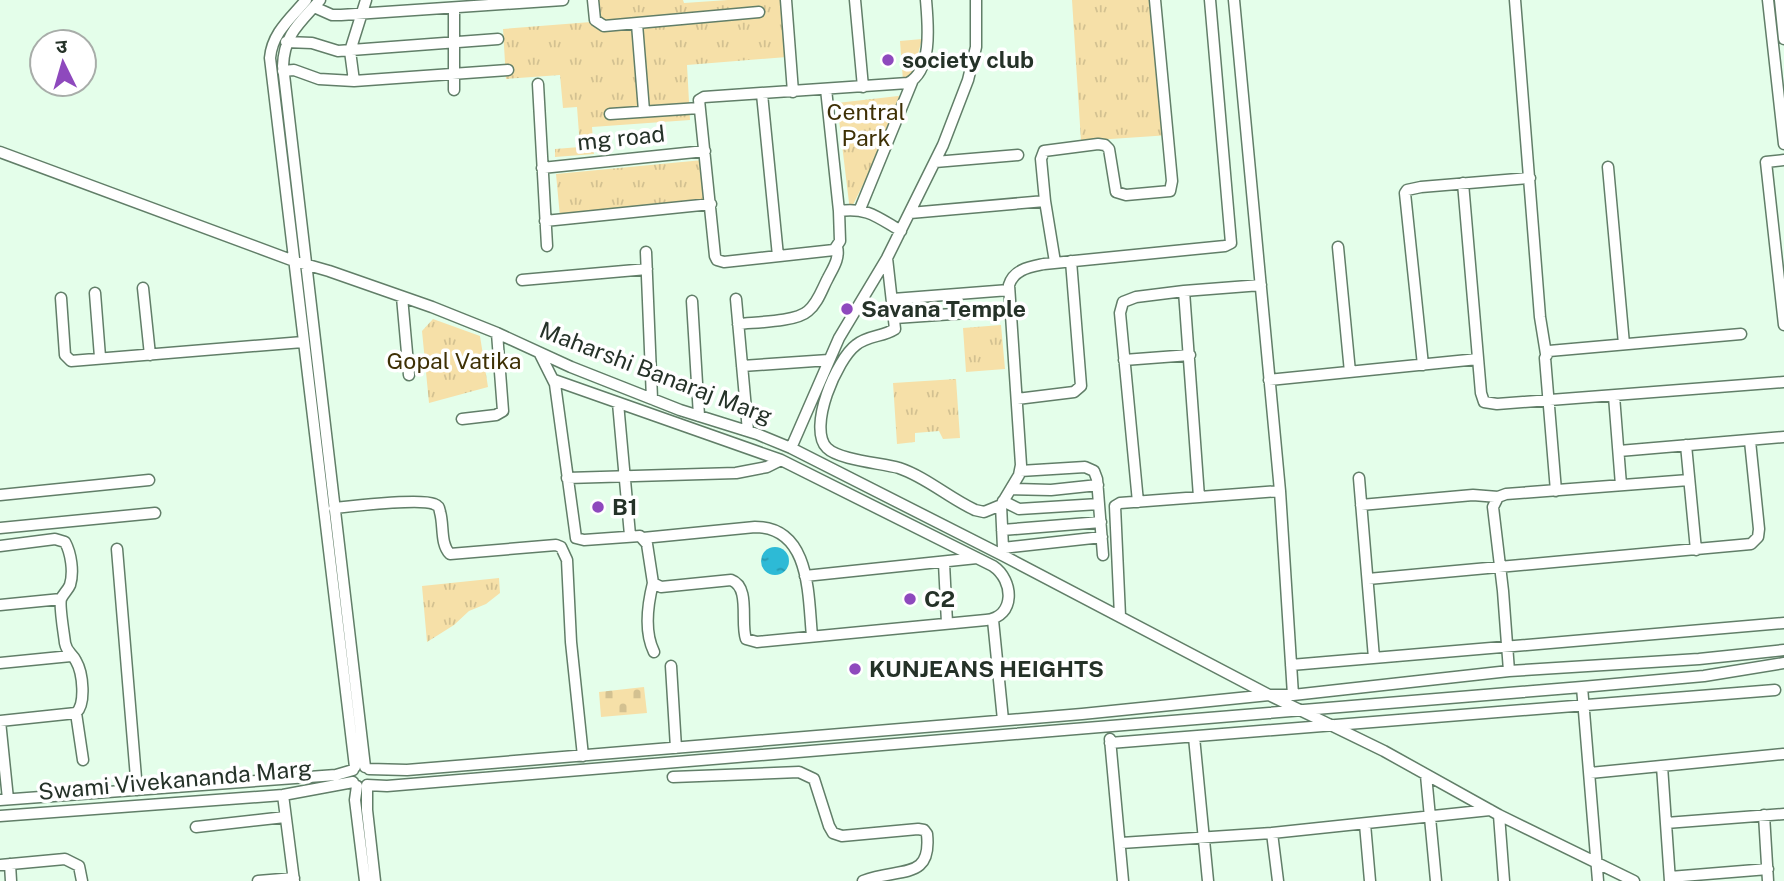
<svg xmlns="http://www.w3.org/2000/svg" width="1784" height="881" font-family="'Public Sans','Noto Sans Devanagari',sans-serif">
  <defs>
    <pattern id="cemetery-stones" width="16" height="16" patternUnits="userSpaceOnUse" patternTransform="scale(1.75)"><rect width="16" height="16" fill="#f6e0a8"/><path d="M2 7V4a2 2 0 0 1 4 0v3zM10 15v-3a2 2 0 0 1 4 0v3z" fill="#d3c191"/></pattern>
    <pattern id="park-tufts" width="24" height="20" patternUnits="userSpaceOnUse" patternTransform="scale(1.75)"><rect width="24" height="20" fill="#f6e0a8"/><path d="M3 7l-1-3M5 7V3M7 7l1-3M15 17l-1-3M17 17v-4M19 17l1-3" fill="none" stroke="#d3c191"/></pattern>
    <pattern id="water-ripples" width="26" height="14" patternUnits="userSpaceOnUse" patternTransform="scale(1.75)"><rect width="26" height="14" fill="#2dbad6"/><path d="M2 4q2-2 4 0t4 0M15 11q2-2 4 0t4 0" fill="none" stroke="#2698ae"/></pattern>
  </defs>
  <rect width="100%" height="100%" fill="#e4feea"/>
  <path fill="url(#cemetery-stones)" d="M644,687L647,713L601,717L599,692Z"/>
  <path fill="url(#park-tufts)" d="M590,0H683L684,3L728,0H782L787,57L687,65L690,120L592,127L594,154L555,157V149L580,147L577,107L563,108L560,75L506,79L503,29L591,22Z
    M1072,0H1161L1170,135L1081,141Z
    M922,39L911,80L903,81L900,41Z
    M907,95L850,211L837,103Z
    M703,160L707,203L560,217L556,174Z
    M433,319L480,336L488,387L429,403L422,331Z
    M1001,325L1005,369L966,372L963,328Z
    M956,379L960,438L943,439L939,431L915,433V442L897,444L893,383Z
    M499,578L500,593L486,604L469,611L454,625L427,642L422,586Z"/>
  <path fill="url(#water-ripples)" d="M761 561a14 14 0 1 1 28 0a14 14 0 1 1-28 0Z"/>
  <g fill="none" stroke-linecap="round" stroke-linejoin="round">
    <g stroke="#617e68" stroke-width="13">
      <path id="minor" d="M306,0C291,18 272,33 270,58L355,767
        M320,0C300,23 284,34 283,66L365,767
        M593,0L595,20L604,26L759,12
        M786,0L793,92
        M855,0L863,87
        M1234,0L1280,491L1293,695
        M1515,0L1540,317L1546,354
        M1768,0L1784,144
        M1780,0L1784,39
        M314,7L332,15H341L563,0
        M637,24L644,111
        M286,42L312,43L338,51L498,39
        M283,71L294,70L319,79L354,81L508,70
        M354,81L350,51L366,0
        M538,84L547,246
        M826,89L839,211L840,241L834,250L724,262L717,260L715,256L699,100L704,97L908,83C933,70 928,24 926,0
        M454,90V8
        M762,94L778,256
        M610,114L699,108
        M0,152L294,261L329,271L432,307L497,333L571,367L680,410L757,434L791,448L1004,556L1269,695L1384,751L1499,815L1634,881
        M1784,160L1766,162L1784,325
        M935,162L1018,155
        M1608,167L1624,344
        M542,168L705,151
        M1463,183L1481,393L1484,402L1497,404L1784,382
        M1045,201L1041,159L1044,151L1098,144L1105,145L1109,149L1116,192L1126,195L1170,191L1172,181L1155,0
        M860,209L912,82
        M839,211C867,207 877,217 901,231
        M910,213L1045,201L1055,262
        M545,221L711,204
        M1338,247L1350,372
        M646,252L652,399
        M887,258L895,329C883,337 868,335 856,345C837,359 807,428 827,448C839,460 881,463 899,468C926,477 949,498 975,510L984,512L1001,505
        M522,280L647,269
        M143,288L150,355
        M1184,291L1199,497
        M95,293L100,357
        M402,297L409,375
        M61,298L65,355L71,361L303,342
        M736,299L748,431
        M893,299L1009,290
        M692,301L699,416
        M895,318L1011,310
        M738,324C756,322 796,322 808,311C818,303 822,289 828,278C833,268 840,258 837,247
        M540,354L555,384L576,538L584,540L640,536L647,544L653,583L661,587L731,580C751,587 740,623 746,639L757,642L986,620C1016,617 1014,580 993,566L781,460L554,380
        M1124,360L1190,355
        M1423,365L1405,193L1407,190L1421,187L1530,178
        M742,366L829,360
        M1269,380L1478,359
        M1614,396L1621,485
        M1017,399L1074,392L1081,386L1071,261
        M618,403L630,535
        M462,419L496,415L503,411L497,333
        M1686,445L1696,550
        M791,448L839,338L887,258L943,145L968,80L976,47V0
        M1619,451L1784,437
        M1020,471L1085,467L1094,471L1097,479L1103,555
        M567,478L736,473L767,467L781,460
        M1359,478L1374,658
        M1011,489L1051,490L1098,485
        M1556,491L1545,358L1549,351L1741,334
        M0,495L149,480
        M1003,501L1019,509L1099,504
        M1138,502L1120,313L1123,302L1136,297L1184,291L1261,285
        M1361,505L1473,495L1498,497
        M334,508C352,506 420,498 434,504C439,506 439,507 440,512C444,525 440,544 450,554L556,545L561,547L567,560L571,642L583,756
        M0,528L155,513
        M1002,530L1101,522
        M1102,537L1003,548L1001,505L1019,475L1021,465L1009,285C1014,269 1030,267 1044,264L1225,246L1231,243L1210,0
        M643,538L755,527C811,527 808,596 812,636
        M0,546L55,539L65,542C71,553 74,572 70,585C68,590 63,594 61,599C59,606 64,634 65,643C67,653 72,653 76,661C83,673 86,704 76,713L0,721
        M117,549L137,790
        M944,563L947,623
        M805,576L977,558
        M1368,579L1751,544L1758,537L1759,529L1750,441
        M653,583C648,603 644,632 654,652
        M0,605L61,599
        M1120,616L1115,506L1120,503L1280,491
        M993,620L1003,720
        M0,663L71,656
        M1291,665L1784,623
        M671,666L676,748
        M1509,671L1503,591L1493,507L1498,497L1506,494L1689,480
        M1582,687L1598,881
        M76,713L83,760
        M0,721L8,799
        M1194,737L1208,881
        M1110,739L1123,881
        M1110,743L1775,690
        M1662,766L1670,881
        M369,769L407,770L1082,714L1269,695H1293L1509,671L1699,659L1784,650
        M1590,773L1783,754
        M1426,775L1436,881
        M673,777L799,772L814,779L829,826L833,833L842,836L918,829L924,830L927,834C932,881 900,867 863,881
        M357,786L355,800L365,881
        M283,795L294,881
        M0,800L336,775L353,770
        M1499,815L1504,881
        M1764,815L1768,881
        M0,816L283,795L353,782
        M1666,823L1784,814
        M1365,824L1370,881
        M196,827L285,817
        M1272,833L1278,881
        M1121,843L1272,833L1490,810
        M10,864L11,881
        M0,865L65,859L79,866L82,881
        M1670,877L1768,869
        M258,881L294,878
        M375,881L367,810V785L387,786L1582,687L1704,676L1784,663"/>
    </g>
    <use href="#minor" stroke="#fff" stroke-width="10"/>
  </g>
  <g fill="#8e49bd" stroke="#fff" stroke-width="2.5">
    <circle cx="888" cy="60" r="7"/>
    <circle cx="847" cy="309" r="7"/>
    <circle cx="598" cy="507" r="7"/>
    <circle cx="910" cy="599" r="7"/>
    <circle cx="855" cy="669" r="7"/>
  </g>
  <g text-anchor="middle" stroke-width="7" stroke-linejoin="round" paint-order="stroke">
    <g font-size="23" font-weight="bold" fill="#253228" stroke="#fff" text-anchor="start">
      <text x="902" y="68">society club</text>
      <text x="861" y="317">Savana Temple</text>
      <text x="612" y="515">B1</text>
      <text x="924" y="607">C2</text>
      <text x="869" y="677">KUNJEANS HEIGHTS</text>
    </g>
    <g font-size="23" fill="#3e3005" stroke="#fff">
      <text x="866" y="120">Central<tspan x="866" dy="26">Park</tspan></text>
      <text x="454" y="369">Gopal Vatika</text>
    </g>
    <g font-size="23" fill="#253228" stroke="#fff">
      <text transform="translate(621 138) rotate(-6)" y="8">mg road</text>
      <text transform="translate(656 373) rotate(21)" y="8">Maharshi Banaraj Marg</text>
      <text transform="translate(175 780) rotate(-5)" y="8">Swami Vivekananda Marg</text>
    </g>
  </g>
  <g transform="translate(63 63) rotate(355)"><circle r="33" fill="#ffffff" stroke="#a8ada9" stroke-width="2"/>
  <path d="M0-5L12 26L0 18L-12 26Z" fill="#8e49bd"/>
  <text y="-10" font-size="19" font-weight="bold" text-anchor="middle" fill="#253228">उ</text>
  </g>
</svg>
